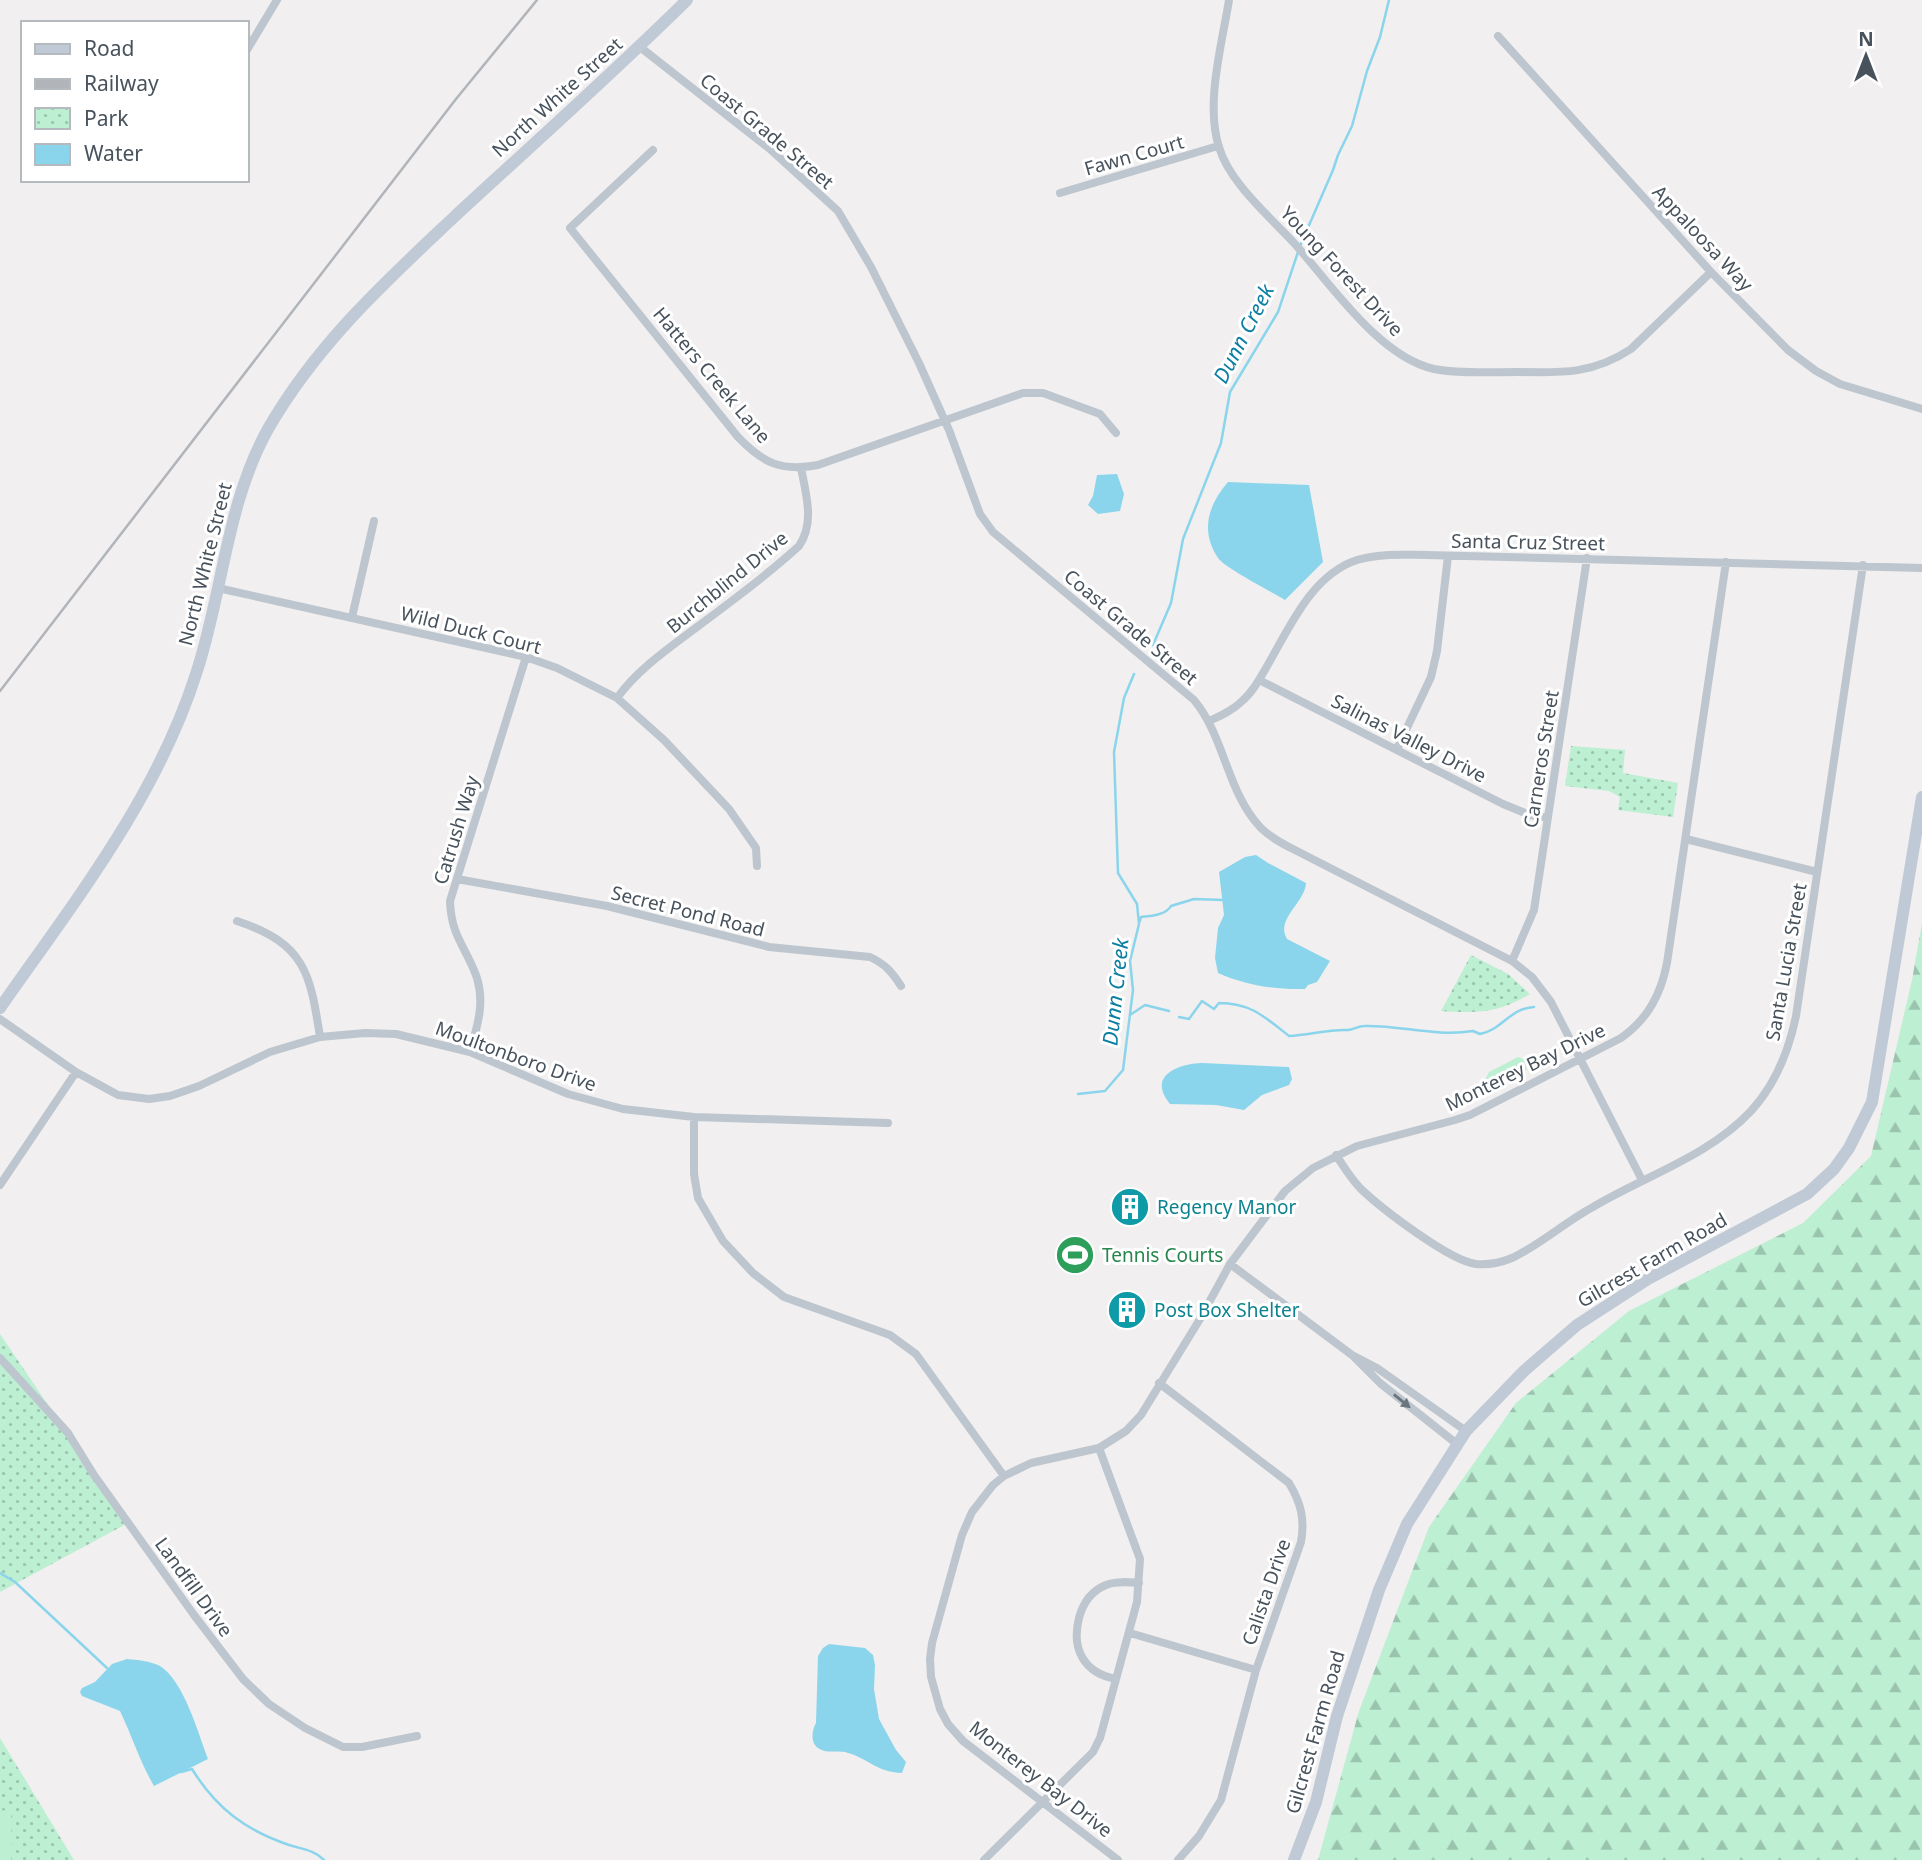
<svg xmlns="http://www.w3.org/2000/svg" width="1922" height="1860" font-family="'Noto Sans',sans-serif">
  <defs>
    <pattern id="forest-firs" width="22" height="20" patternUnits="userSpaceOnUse" patternTransform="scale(1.75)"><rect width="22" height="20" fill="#bdefd2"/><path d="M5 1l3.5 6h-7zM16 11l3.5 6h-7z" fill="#9bc4ae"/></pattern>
    <pattern id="park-dots" width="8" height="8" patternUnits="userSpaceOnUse" patternTransform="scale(1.75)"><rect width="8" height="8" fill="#bdefd2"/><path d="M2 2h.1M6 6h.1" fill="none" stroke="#9bc4ae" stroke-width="1.8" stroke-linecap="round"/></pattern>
  </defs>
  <rect width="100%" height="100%" fill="#f1efef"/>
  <path fill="url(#forest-firs)" d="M1922,923V1860H1318L1359,1711L1429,1527L1516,1403L1629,1311L1803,1223L1871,1156L1912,980Z"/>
  <path fill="url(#park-dots)" d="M1571,746L1625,750L1623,773L1678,783L1673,817L1618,810L1620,797L1609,791L1565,786Z
    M1471,955L1508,974L1530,994C1497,1014 1478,1013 1441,1011Z
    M0,1334L128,1523L0,1592Z
    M0,1738L74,1860H0Z"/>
  <path fill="#bdefd2" d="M1518,1057L1524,1059L1527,1070L1491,1087L1486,1078L1489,1072Z
    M1080,1236L1093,1246L1070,1275L1057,1265Z
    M11,1809L12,1855L11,1860H0V1811Z"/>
  <path fill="#8ad5ec" d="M1117,474L1124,494L1120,511L1098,514L1088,505L1093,496L1097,475Z
    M1228,482L1309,485L1323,562L1285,600C1272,592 1225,568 1218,558C1200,531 1208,505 1228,482Z
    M1256,855L1268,863L1306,883C1305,903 1275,919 1287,939L1330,961L1317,982L1308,985L1305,989C1275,990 1245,985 1218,973L1215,958L1218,928L1224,915L1219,872L1245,857Z
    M1202,1063L1289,1067L1292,1079L1289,1085L1262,1095L1244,1110L1216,1105L1170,1104C1147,1076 1177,1064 1202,1063Z
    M829,1644L865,1648L873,1655L875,1665L874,1689L879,1719L896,1750L906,1762L902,1773C876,1772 868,1758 845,1752C837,1750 826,1754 818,1748C810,1742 812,1730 816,1723L818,1656L823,1648Z
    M127,1659C138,1660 150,1661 160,1666C184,1681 198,1733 208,1759L154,1786C140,1762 132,1736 120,1711L82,1696L80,1692L82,1688L95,1682L112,1664Z"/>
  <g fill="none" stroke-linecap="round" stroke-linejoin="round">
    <path stroke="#8ad5ec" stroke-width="2.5" d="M1300,246L1333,170L1338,155L1352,126L1367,71L1380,37L1389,0
      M1153,645L1171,603L1183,539L1221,443L1230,392L1278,312L1298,252
      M1140,921L1141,917C1151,916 1166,915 1171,906L1194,899L1223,900
      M1130,1015L1145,1005L1169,1011
      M1179,1017L1189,1019L1202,1001L1214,1009L1219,1003C1251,1003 1265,1017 1289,1036C1309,1035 1329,1029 1348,1030C1353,1030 1358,1026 1364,1026C1401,1025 1435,1037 1473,1031L1480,1034C1504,1029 1508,1009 1534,1007
      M1078,1094L1105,1091L1123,1070L1133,990L1130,961L1139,924L1137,904L1118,873L1114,752L1124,698L1134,674
      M0,1573L15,1582L107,1668
      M180,1770L181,1772L192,1769C216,1808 245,1830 289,1845C302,1849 314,1850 324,1860"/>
    <path stroke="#bdc6ce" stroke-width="8" d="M1229,0C1222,44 1205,104 1219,147C1229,182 1269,216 1294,243C1330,283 1379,357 1434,369C1461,374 1491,372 1519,372C1563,373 1593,374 1631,349L1711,272
      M1498,36L1711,272L1788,350L1816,371L1840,384L1922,409
      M640,47L770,149L838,211L871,267L919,363L949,430L980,514L993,532L1194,700C1225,737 1227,793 1261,828C1270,837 1281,843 1293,849L1512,961L1532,977L1551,1002L1642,1180
      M247,50L277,0
      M653,150L570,228L738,437C763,463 781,472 818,465L1023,393H1043L1100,414L1116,433
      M1060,193L1218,146
      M218,588L526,657L557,668L617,698L664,740L729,809L756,848L757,866
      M352,617L374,521
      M1259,680L1503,804L1530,815L1548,818
      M617,698C638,669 669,648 697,627C732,601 767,575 799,546C815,523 806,494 801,468
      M1209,721C1220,716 1232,711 1241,702C1252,693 1259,680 1266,668C1289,629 1311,575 1357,560C1380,553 1404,555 1426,555L1922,568
      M1397,749L1431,677L1437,651L1448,556
      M1686,839L1817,872
      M457,879L607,906L769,947L870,957C885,964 892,972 901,986
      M237,921C305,944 310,972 320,1037
      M1512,961L1534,910L1587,558
      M0,1019L76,1072L118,1095L149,1099L170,1096L199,1086L270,1052L320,1037L365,1033L396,1034L470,1052L568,1094L623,1109L694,1117L888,1123
      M470,1052C477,1027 485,1004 477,978C467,948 451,937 450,901L526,657
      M694,1117V1174L698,1198L723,1241L753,1273L784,1297L890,1335L916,1354L1004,1476
      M1336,1155C1344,1167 1351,1179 1361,1189C1382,1209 1450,1261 1476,1264C1488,1265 1500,1263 1512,1258C1540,1245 1565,1222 1593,1207C1645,1176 1709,1156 1751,1111C1775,1085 1789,1050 1796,1016L1863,565
      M0,1185L76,1072
      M1230,1264L1352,1355L1377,1368L1466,1431
      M1354,1357L1380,1383L1457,1444
      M0,1358L68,1433L94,1475L194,1615L243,1679L269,1704L305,1728L343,1747H362L417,1736
      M1159,1383L1289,1483C1301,1503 1305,1519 1301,1542L1256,1670L1221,1800L1199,1836L1178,1860
      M1130,1633L1256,1670
      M1116,1679C1084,1673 1071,1649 1079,1618C1083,1603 1091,1591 1106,1585C1116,1581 1128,1582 1139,1583
      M984,1860L1093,1752L1100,1738L1137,1602L1140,1559L1099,1448
      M1118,1860L963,1741L948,1724L940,1709L931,1677L930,1659L932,1643L962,1535L972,1512L993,1485L1004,1476L1031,1463L1099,1448L1126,1431L1141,1415L1200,1319L1230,1264L1285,1191L1313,1168L1357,1146L1455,1120L1470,1115L1621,1038C1648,1019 1661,994 1667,963L1726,562"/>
    <path stroke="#bfcad6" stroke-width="12" d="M0,1008C74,902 156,799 196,674C223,593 226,504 268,429C317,344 383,284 453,218C531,146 611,75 687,0
      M1294,1860L1316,1802L1337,1716L1379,1590L1407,1524L1466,1431L1524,1371L1577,1325L1648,1279L1807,1194L1834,1169L1849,1148L1872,1102L1922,797"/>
    <path stroke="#b1b4b9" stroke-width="2.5" d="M0,691L456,99L537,0"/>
  </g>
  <defs><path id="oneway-solid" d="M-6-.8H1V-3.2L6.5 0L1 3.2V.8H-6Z" transform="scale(1.75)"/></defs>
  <use fill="#6a757e" href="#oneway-solid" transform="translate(1402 1401) rotate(39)"/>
  <defs>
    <g id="building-disc" transform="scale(2.0125)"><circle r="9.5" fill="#0f9aa8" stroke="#fff"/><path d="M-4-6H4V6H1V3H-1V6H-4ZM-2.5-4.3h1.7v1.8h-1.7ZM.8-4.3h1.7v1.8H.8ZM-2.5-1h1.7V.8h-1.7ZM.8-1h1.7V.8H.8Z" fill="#fff"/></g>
    <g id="stadium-disc" transform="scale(2.0125)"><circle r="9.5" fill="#2e9e5b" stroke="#fff"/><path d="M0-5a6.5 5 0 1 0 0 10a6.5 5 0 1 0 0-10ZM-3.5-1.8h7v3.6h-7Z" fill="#fff"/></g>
  </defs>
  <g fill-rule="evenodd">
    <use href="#building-disc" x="1130" y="1207"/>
    <use href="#stadium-disc" x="1075" y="1255"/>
    <use href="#building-disc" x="1127" y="1310"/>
  </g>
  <g text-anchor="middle" stroke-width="6" stroke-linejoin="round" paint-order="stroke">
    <g font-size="19" fill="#47525c" stroke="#fff">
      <text transform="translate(557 97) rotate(-42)" y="7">North White Street</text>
      <text transform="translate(767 131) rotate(40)" y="7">Coast Grade Street</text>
      <text transform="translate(1134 155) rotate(-16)" y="7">Fawn Court</text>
      <text transform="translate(1703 238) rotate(47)" y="7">Appaloosa Way</text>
      <text transform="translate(1342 271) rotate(47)" y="7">Young Forest Drive</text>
      <text transform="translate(712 375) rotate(50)" y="7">Hatters Creek Lane</text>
      <text transform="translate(1528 542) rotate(1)" y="7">Santa Cruz Street</text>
      <text transform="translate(205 564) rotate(-76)" y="7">North White Street</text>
      <text transform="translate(727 582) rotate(-39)" y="7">Burchblind Drive</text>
      <text transform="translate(1131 627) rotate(40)" y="7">Coast Grade Street</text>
      <text transform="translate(471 630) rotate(14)" y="7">Wild Duck Court</text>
      <text transform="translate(1409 738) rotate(27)" y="7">Salinas Valley Drive</text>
      <text transform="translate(1541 759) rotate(-81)" y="7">Carneros Street</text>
      <text transform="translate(456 830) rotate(-73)" y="7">Catrush Way</text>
      <text transform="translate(688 911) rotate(14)" y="7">Secret Pond Road</text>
      <text transform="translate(1786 962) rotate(-80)" y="7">Santa Lucia Street</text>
      <text transform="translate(516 1056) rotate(20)" y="7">Moultonboro Drive</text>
      <text transform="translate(1525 1067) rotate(-26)" y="7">Monterey Bay Drive</text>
      <text transform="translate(1652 1260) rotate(-30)" y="7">Gilcrest Farm Road</text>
      <text transform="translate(194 1587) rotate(54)" y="7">Landfill Drive</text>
      <text transform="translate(1266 1592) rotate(-71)" y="7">Calista Drive</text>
      <text transform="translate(1315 1732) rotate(-74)" y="7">Gilcrest Farm Road</text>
      <text transform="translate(1041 1779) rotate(38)" y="7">Monterey Bay Drive</text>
    </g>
    <g font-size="19" fill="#0d838f" stroke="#fff" text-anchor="start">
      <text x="1157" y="1214">Regency Manor</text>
      <text x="1154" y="1317">Post Box Shelter</text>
    </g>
    <g font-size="19" fill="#27864d" stroke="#fff" text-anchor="start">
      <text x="1102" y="1262">Tennis Courts</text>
    </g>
    <g font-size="21" font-style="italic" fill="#0d7fa2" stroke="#fff">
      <text transform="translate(1244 334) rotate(-63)" y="7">Dunn Creek</text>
      <text transform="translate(1116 992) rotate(-84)" y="7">Dunn Creek</text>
    </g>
  </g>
  <rect x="21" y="21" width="228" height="161" fill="#ffffff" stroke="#b5babe" stroke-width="2"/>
  <rect x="35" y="44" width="35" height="10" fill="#bfcad6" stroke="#b5babe" stroke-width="2"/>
  <text x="84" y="56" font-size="21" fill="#47525c">Road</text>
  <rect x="35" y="79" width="35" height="10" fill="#b1b4b9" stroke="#b5babe" stroke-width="2"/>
  <text x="84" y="91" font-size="21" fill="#47525c">Railway</text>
  <rect x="35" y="108" width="35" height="21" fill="url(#park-dots)" stroke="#b5babe" stroke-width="2"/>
  <text x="84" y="126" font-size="21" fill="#47525c">Park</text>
  <rect x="35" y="144" width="35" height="21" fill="#8ad5ec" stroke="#b5babe" stroke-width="2"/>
  <text x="84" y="161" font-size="21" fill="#47525c">Water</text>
  <g transform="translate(1866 56)" stroke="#ffffff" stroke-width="5" paint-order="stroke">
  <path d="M0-5L12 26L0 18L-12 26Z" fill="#47525c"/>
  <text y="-10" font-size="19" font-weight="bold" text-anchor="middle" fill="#47525c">N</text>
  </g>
</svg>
